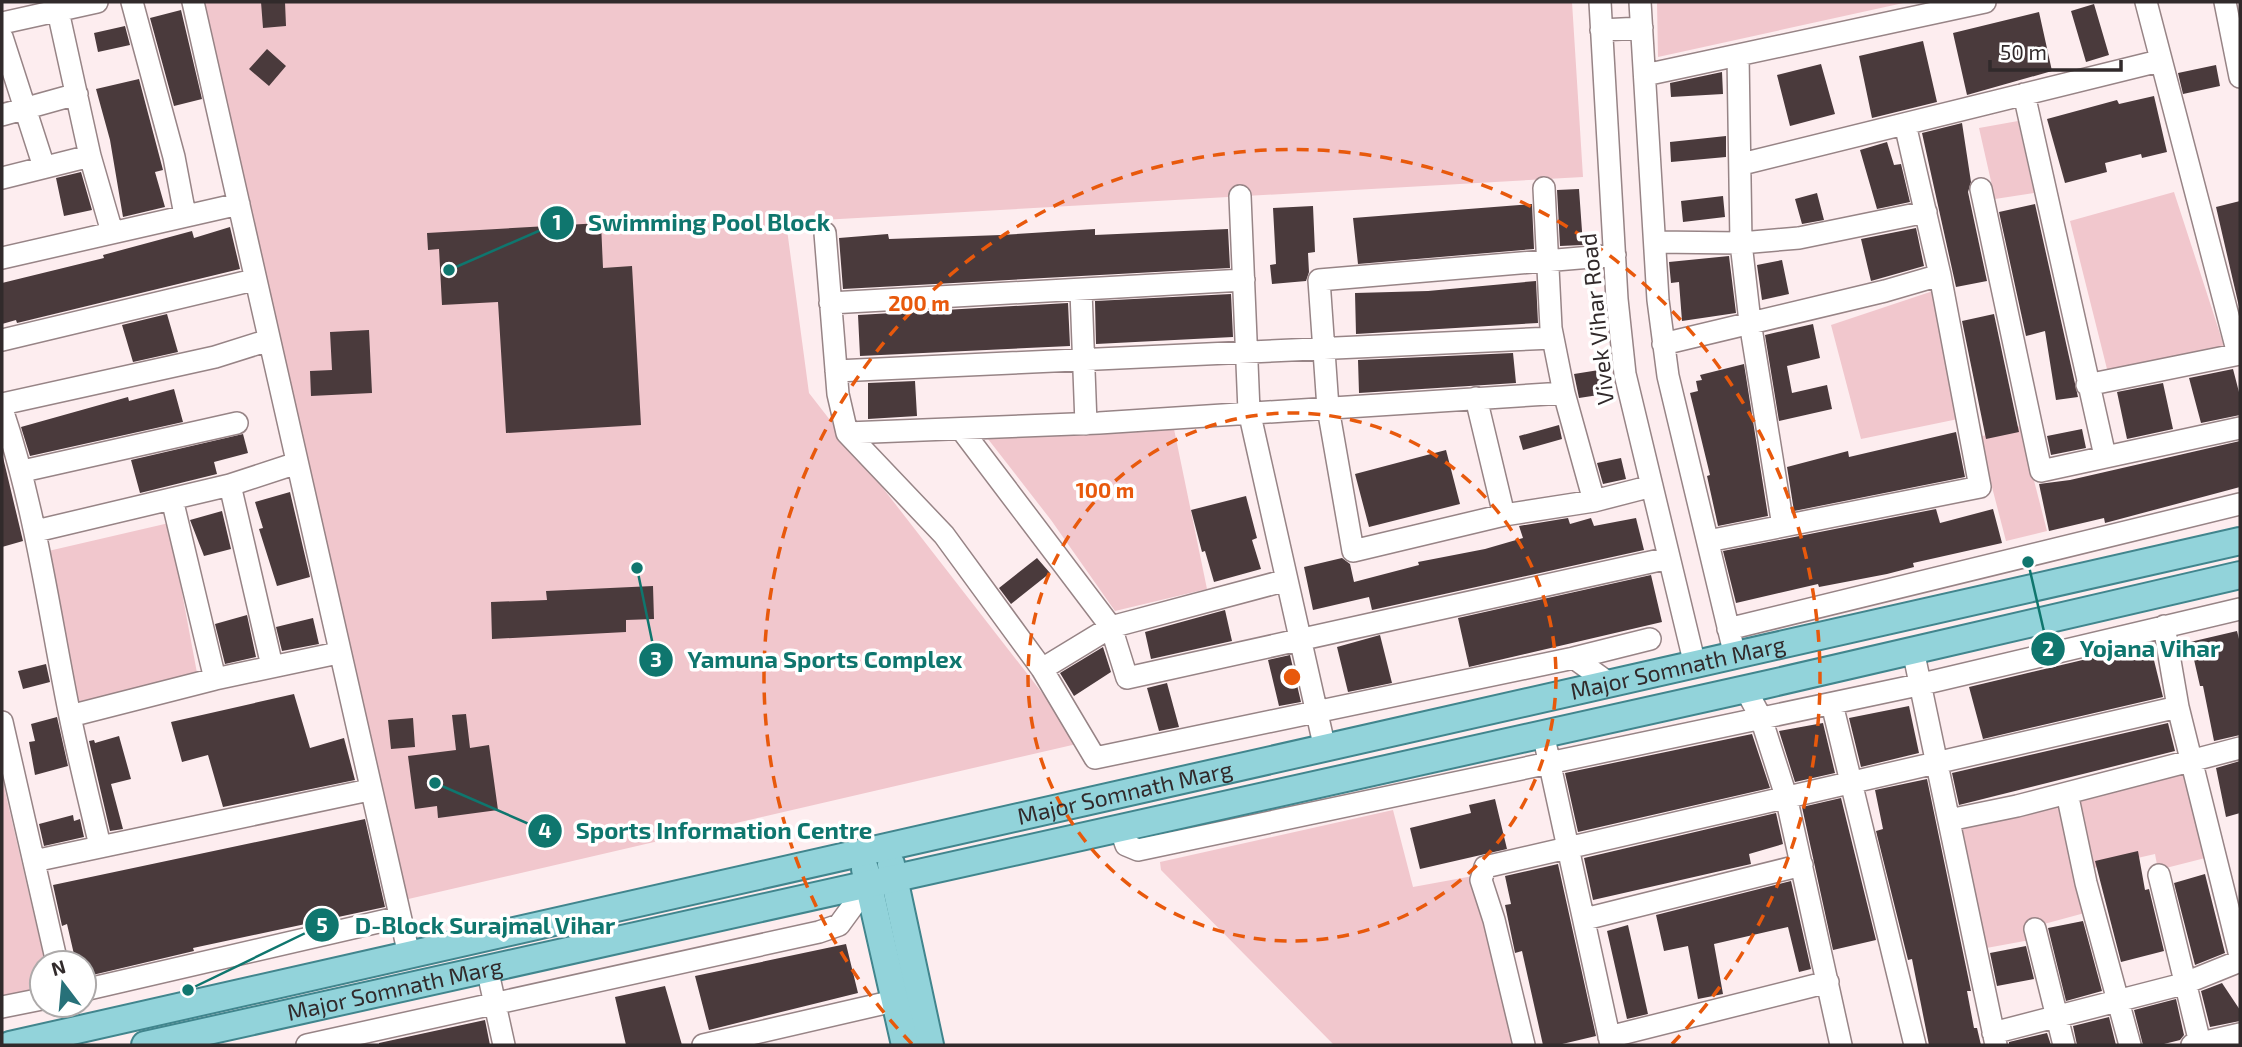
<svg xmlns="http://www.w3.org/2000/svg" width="2242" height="1047" font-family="'Exo 2',sans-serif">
  <rect width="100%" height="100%" fill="#fdedef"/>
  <path fill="#f1c7cd" d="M203,2H1572L1583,177L786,222L809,393L1081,743L404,900Z
    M1657,2H1908L1658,57Z
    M2018,121L2034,193L1995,199L1979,128Z
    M2174,192L2224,346L2108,373L2070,221Z
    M1933,291L1963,418L1861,439L1831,325Z
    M2020,426L2047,531L2006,541L1979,437Z
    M1174,429L1207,589L1115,611L1051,520L988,439Z
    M169,523L200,689L79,720L44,552Z
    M2200,765L2221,854L2158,870L2155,854L2085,870L2092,911L2033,927L2035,939L1981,949L1956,823Z
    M2,778L45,963H42V988L2,997Z
    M1393,810L1413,887L1484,874L1520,1045H1334L1161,870L1160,862Z"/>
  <path fill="#4a3a3c" d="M261,2H285L286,26L263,28Z
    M2094,4L2109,55L2086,62L2071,11Z
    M181,10L202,99L174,106L150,18Z
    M2039,12L2052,71L1967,95L1953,33Z
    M125,26L130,45L98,52L94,33Z
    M1923,41L1937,102L1872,118L1859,56Z
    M267,49L286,66L269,86L249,69Z
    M1821,64L1835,114L1790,126L1777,75Z
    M2216,65L2220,86L2183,94L2178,73Z
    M1722,72L1723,94L1671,97L1670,83Z
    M139,79L163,170L155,172L165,207L123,217L110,140L96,89Z
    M2154,96L2167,152L2142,158L2141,154L2105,163L2107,172L2065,183L2047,119L2117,100L2119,104Z
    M1962,123L1971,182L1968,192L1987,281L1956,287L1922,133Z
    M1726,136V157L1671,162L1670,142Z
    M1887,142L1894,165L1901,164L1910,202L1877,209L1860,150Z
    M81,172L92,210L64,216L56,178Z
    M1579,189L1583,245L1560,246L1557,190Z
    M1817,193L1824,220L1802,224L1795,199Z
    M1723,196L1725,217L1683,222L1681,201Z
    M2240,201V311L2216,207Z
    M1532,204L1534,249L1358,264L1353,218Z
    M2035,204L2078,397L2056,400L2045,331L2026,336L1999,212Z
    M1313,206L1315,252L1308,253L1309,272L1306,281L1272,284L1270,265L1276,264L1273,208Z
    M601,223L603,268L632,266L641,425L506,433L498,302L442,305L439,249L428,250L427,233Z
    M230,227L240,269L17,323L16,320L2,324V283L104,258L103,255L192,231L194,238Z
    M1916,228L1924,266L1871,281L1861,239Z
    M1095,229V235L1228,229L1230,268L843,289L839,238L888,234L889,239L1001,235Z
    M1729,256L1736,313L1682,321L1679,282L1671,283L1669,262Z
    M1782,260L1789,294L1762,300L1757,265Z
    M1536,281L1538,323L1356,334L1355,293L1428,291Z
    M1231,294L1233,337L1096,344L1095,301Z
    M1068,303L1070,346L860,356L858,315Z
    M167,314L178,352L133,362L122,325Z
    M1994,314L2019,432L1986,439L1962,321Z
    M1813,324L1820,358L1787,366L1792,393L1827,385L1832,409L1779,421L1765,335Z
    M369,330L372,393L311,396L310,371L332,370L330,332Z
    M1513,353L1516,383L1359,393L1358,360Z
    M1744,364L1768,516L1718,526L1707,476L1710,475L1690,393L1698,391L1696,381L1702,380L1700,375Z
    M2233,369L2240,396V415L2201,423L2189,378Z
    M1599,370L1605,394L1579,398L1574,374Z
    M915,381L917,416L868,419V383Z
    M2163,383L2173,429L2127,439L2117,392Z
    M174,389L183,422L30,456L21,427L128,397L129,401Z
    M1559,425L1562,439L1523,450L1519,436Z
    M2082,429L2086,448L2051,455L2047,436Z
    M1956,432L1965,477L1794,511L1787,467L1848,451L1849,457Z
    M243,434L248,453L214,462L217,474L140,493L131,460Z
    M2240,441V487L2105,523L2104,518L2049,531L2039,484L2070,480Z
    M1446,450L1460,504L1369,527L1355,474Z
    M2,453L23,541L2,547Z
    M1621,458L1626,479L1603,484L1597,463Z
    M290,492L310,577L277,586L259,529L263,528L255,502Z
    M1246,496L1257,538L1252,540L1261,569L1214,582L1205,551L1202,552L1191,510Z
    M1936,509L1940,523L1993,509L2002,543L1913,563L1914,567L1887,574L1819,587L1818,584L1736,603L1723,551Z
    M222,511L231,549L204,556L190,520Z
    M1568,518L1570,524L1591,518L1594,526L1636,518L1644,550L1372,610L1369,597L1313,610L1304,567L1342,558L1350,564L1354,582L1419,565L1418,562L1485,549L1523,538L1519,526Z
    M1037,558L1050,573L1011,604L999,588Z
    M1651,575L1662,622L1469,667L1458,618Z
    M653,586L654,619L626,620V632L492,639L491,602L547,600L546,591Z
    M1225,610L1232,641L1151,659L1145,632Z
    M247,615L256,657L225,664L215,624Z
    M313,618L319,644L282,651L276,627Z
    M2237,631L2240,643V735L2214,741L2203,686H2200L2190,642Z
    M1380,635L1392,683L1348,692L1337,647Z
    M2150,644L2163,697L1983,739L1969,687Z
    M1103,647L1111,672L1074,696L1060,673Z
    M1290,655L1301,702L1279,706L1268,660Z
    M46,664L50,682L23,689L18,671Z
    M1167,683L1179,727L1159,731L1147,688Z
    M294,694L310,748L344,738L355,780L223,807L208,755L182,762L171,722Z
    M1909,706L1919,753L1861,767L1849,718Z
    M466,714L470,748L489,745L498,810L438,818L437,806L415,809L408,756L456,750L452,715Z
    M57,717L68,766L35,775L29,742L35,741L31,724Z
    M413,718L415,747L391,749L388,720Z
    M1823,723L1835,773L1795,782L1779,731Z
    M2168,723L2175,751L1959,805L1952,773Z
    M1752,734L1770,788L1578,832L1565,773Z
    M119,736L131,779L111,784L123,829L110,831L89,741L94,740L95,743Z
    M2240,761V813L2226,817L2216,768Z
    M1927,779L1971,991H1967L1974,1028H1977L1981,1045H1929L1912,959L1908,960L1876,831L1883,829L1875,790Z
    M1841,798L1876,940L1833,950L1802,807Z
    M1495,799L1507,849L1420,869L1410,828L1471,813L1469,805Z
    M1776,813L1783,844L1749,854L1751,864L1593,900L1584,858Z
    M73,815L74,821L80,819L84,837L44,846L39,824Z
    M365,819L385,907L193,948L194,951L84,977V963H76L67,924L62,926L53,885Z
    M2138,851L2145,890L2149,889L2164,951L2121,962L2095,861Z
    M1558,864L1596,1036L1558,1045H1543L1522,951L1515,953L1514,948L1505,905L1511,904L1505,876Z
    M2205,874L2225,953L2195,965L2174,883Z
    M1791,881L1811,969L1799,972L1788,927L1714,944L1723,994L1698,999L1688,946L1664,951L1656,915Z
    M2083,921L2102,991L2066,1001L2048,928Z
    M1628,925L1648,1014L1627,1019L1607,931Z
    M846,944L858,993L709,1030L695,976Z
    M2026,946L2034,979L1997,986L1990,953Z
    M2222,983L2240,1010V1021L2210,1027L2201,991Z
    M665,986L682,1045H626L615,997Z
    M2176,999L2184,1035L2180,1040L2160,1045H2143L2134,1010Z
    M2109,1017L2116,1045H2077L2073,1026Z
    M485,1020L490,1045H379V1043Z
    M2047,1033L2051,1045H2009V1042Z"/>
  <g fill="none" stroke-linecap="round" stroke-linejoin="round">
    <g stroke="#978486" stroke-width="24">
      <path id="minor" d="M56,2L90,156L112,232
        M132,2L174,157L185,215
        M193,2L409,955
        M1600,2L1617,299L1625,374L1695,665
        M1640,2L1658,300L1668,376L1735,656
        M2146,2L2238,354
        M2225,2L2240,77
        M2,23L97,2
        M1601,30L1642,28
        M2,37L44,167
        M1738,55L1741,243L1750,322L1783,526
        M1645,75L1985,2
        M2024,94L2105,456
        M2,115L77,94
        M1742,164L2159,61
        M2,178L90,156
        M1544,188L1551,328L1564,393L1594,501
        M1981,189L2041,471L2240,428
        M1240,196L1249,411L1325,749
        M825,233L838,394L847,433L944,535L1042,669L1095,758L1574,658L1610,684
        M1655,242L1741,243L1799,238L1926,212
        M1615,255L1319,280L1328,408L1353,551L1504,515L1594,501L1652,486
        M2,258L239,204
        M1081,291L1086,424
        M830,303L1244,280
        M2,340L254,280
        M1663,344L1885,291L1940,275
        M836,371L1553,338
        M2087,385L2240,354
        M1476,398L1504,515
        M2,404L215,357L269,340
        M2,409C36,510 49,613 70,716C79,760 90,803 100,846
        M961,429L1111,627L1127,678L1669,558
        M847,433L1099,423L1564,393
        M23,471L237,423
        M230,485L272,666
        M172,499L215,679
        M36,531L230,485L297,463
        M1708,541L1980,487L1940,275L1905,124
        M2164,626L2178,707L2240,956
        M1728,629L2240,504
        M1913,650L1996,1045
        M1574,658L1650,639
        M1042,669L1111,627L1287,580
        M1745,688L1761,718L1786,796L1841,1045
        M1832,704L1915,1045
        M70,716L215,679L338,653
        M2,722L57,963
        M1543,733L1611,1045
        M2067,793L2086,883L2130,1045
        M1949,820L2017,806L2240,748
        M1120,828L1126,845L1138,850L1918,685L2240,609
        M34,861L369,790
        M2159,875L2200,1043
        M1585,919L1802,865
        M2035,929L2064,1045
        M487,968L504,1045
        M84,990L400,917
        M2,1007L42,999
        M1993,1033L2183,984L2240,961
        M1609,1037L1828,982
        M307,1045L819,932L839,925L869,884
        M703,1045L894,1001
        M1524,1045L1494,920L1481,880L1485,867L2178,707
        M2192,1045L2240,1034"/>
    </g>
    <g stroke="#41858d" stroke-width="30">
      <g id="major">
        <path d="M891,864L930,1045"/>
        <path d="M865,869L905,1045"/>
        <path id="s1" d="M10,1045L2240,541"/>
        <path id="s2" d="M145,1045L1764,685L2240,575"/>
      </g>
    </g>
    <use href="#minor" stroke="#fff" stroke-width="21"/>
    <use href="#major" stroke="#92d3da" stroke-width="26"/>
  </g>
  <g fill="none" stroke="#e8590c" stroke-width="3.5" stroke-dasharray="12 9">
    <circle cx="1292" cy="677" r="264"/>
    <path d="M912 1044A528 528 0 1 1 1672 1044"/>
  </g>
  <g text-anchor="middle" stroke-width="7" stroke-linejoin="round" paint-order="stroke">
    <g font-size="23" fill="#312a2b" stroke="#fff">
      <text transform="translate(1597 319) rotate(-96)" y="8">Vivek Vihar Road</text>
      <text dy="8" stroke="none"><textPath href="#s1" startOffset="1710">Major Somnath Marg</textPath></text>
      <text dy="8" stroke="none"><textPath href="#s1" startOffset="1143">Major Somnath Marg</textPath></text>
      <text dy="8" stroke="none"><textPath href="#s2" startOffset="256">Major Somnath Marg</textPath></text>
    </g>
  </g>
  <circle cx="1292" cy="677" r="10" fill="#e8590c" stroke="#fff" stroke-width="3.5"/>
  <g font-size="21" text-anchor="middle" font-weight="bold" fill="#e8590c" stroke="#fff" stroke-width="7" stroke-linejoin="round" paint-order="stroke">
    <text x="919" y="311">200 m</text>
    <text x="1105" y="498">100 m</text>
  </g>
  <path fill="none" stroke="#0f766e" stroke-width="2.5" d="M449 270L557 223M2028 562L2048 649M637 568L656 660M435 783L545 831M188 990L322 925"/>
  <g fill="#0f766e" stroke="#fff" stroke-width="2.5">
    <circle cx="449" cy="270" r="7"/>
    <circle cx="2028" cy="562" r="7"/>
    <circle cx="637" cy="568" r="7"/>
    <circle cx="435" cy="783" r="7"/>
    <circle cx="188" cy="990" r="7"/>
    <circle cx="557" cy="223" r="18"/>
    <circle cx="2048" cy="649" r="18"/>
    <circle cx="656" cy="660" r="18"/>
    <circle cx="545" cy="831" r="18"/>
    <circle cx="322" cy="925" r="18"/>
  </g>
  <g font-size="21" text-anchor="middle" font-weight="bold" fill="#fff">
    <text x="557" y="230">1</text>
    <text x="2048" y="656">2</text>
    <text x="656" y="667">3</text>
    <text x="545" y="838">4</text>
    <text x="322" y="933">5</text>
  </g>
  <g font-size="24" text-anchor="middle" font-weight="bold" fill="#0f766e" stroke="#fff" stroke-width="7" stroke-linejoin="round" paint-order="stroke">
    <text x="709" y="231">Swimming Pool Block</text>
    <text x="2150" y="657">Yojana Vihar</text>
    <text x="825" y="668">Yamuna Sports Complex</text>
    <text x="724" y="839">Sports Information Centre</text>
    <text x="485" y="934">D-Block Surajmal Vihar</text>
  </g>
  <rect width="2242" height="1047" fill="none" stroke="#312a2b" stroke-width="7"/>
  <g transform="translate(63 984) rotate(344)"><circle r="33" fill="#ffffff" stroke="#adaaaa" stroke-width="2"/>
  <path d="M0-5L12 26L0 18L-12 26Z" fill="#277179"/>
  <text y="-10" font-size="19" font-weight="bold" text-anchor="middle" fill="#312a2b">N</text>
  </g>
  <path d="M1990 60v10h131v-10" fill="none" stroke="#312a2b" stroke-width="3.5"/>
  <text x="2000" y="60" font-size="21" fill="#312a2b" stroke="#ffffff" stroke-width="5" paint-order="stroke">50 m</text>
</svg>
